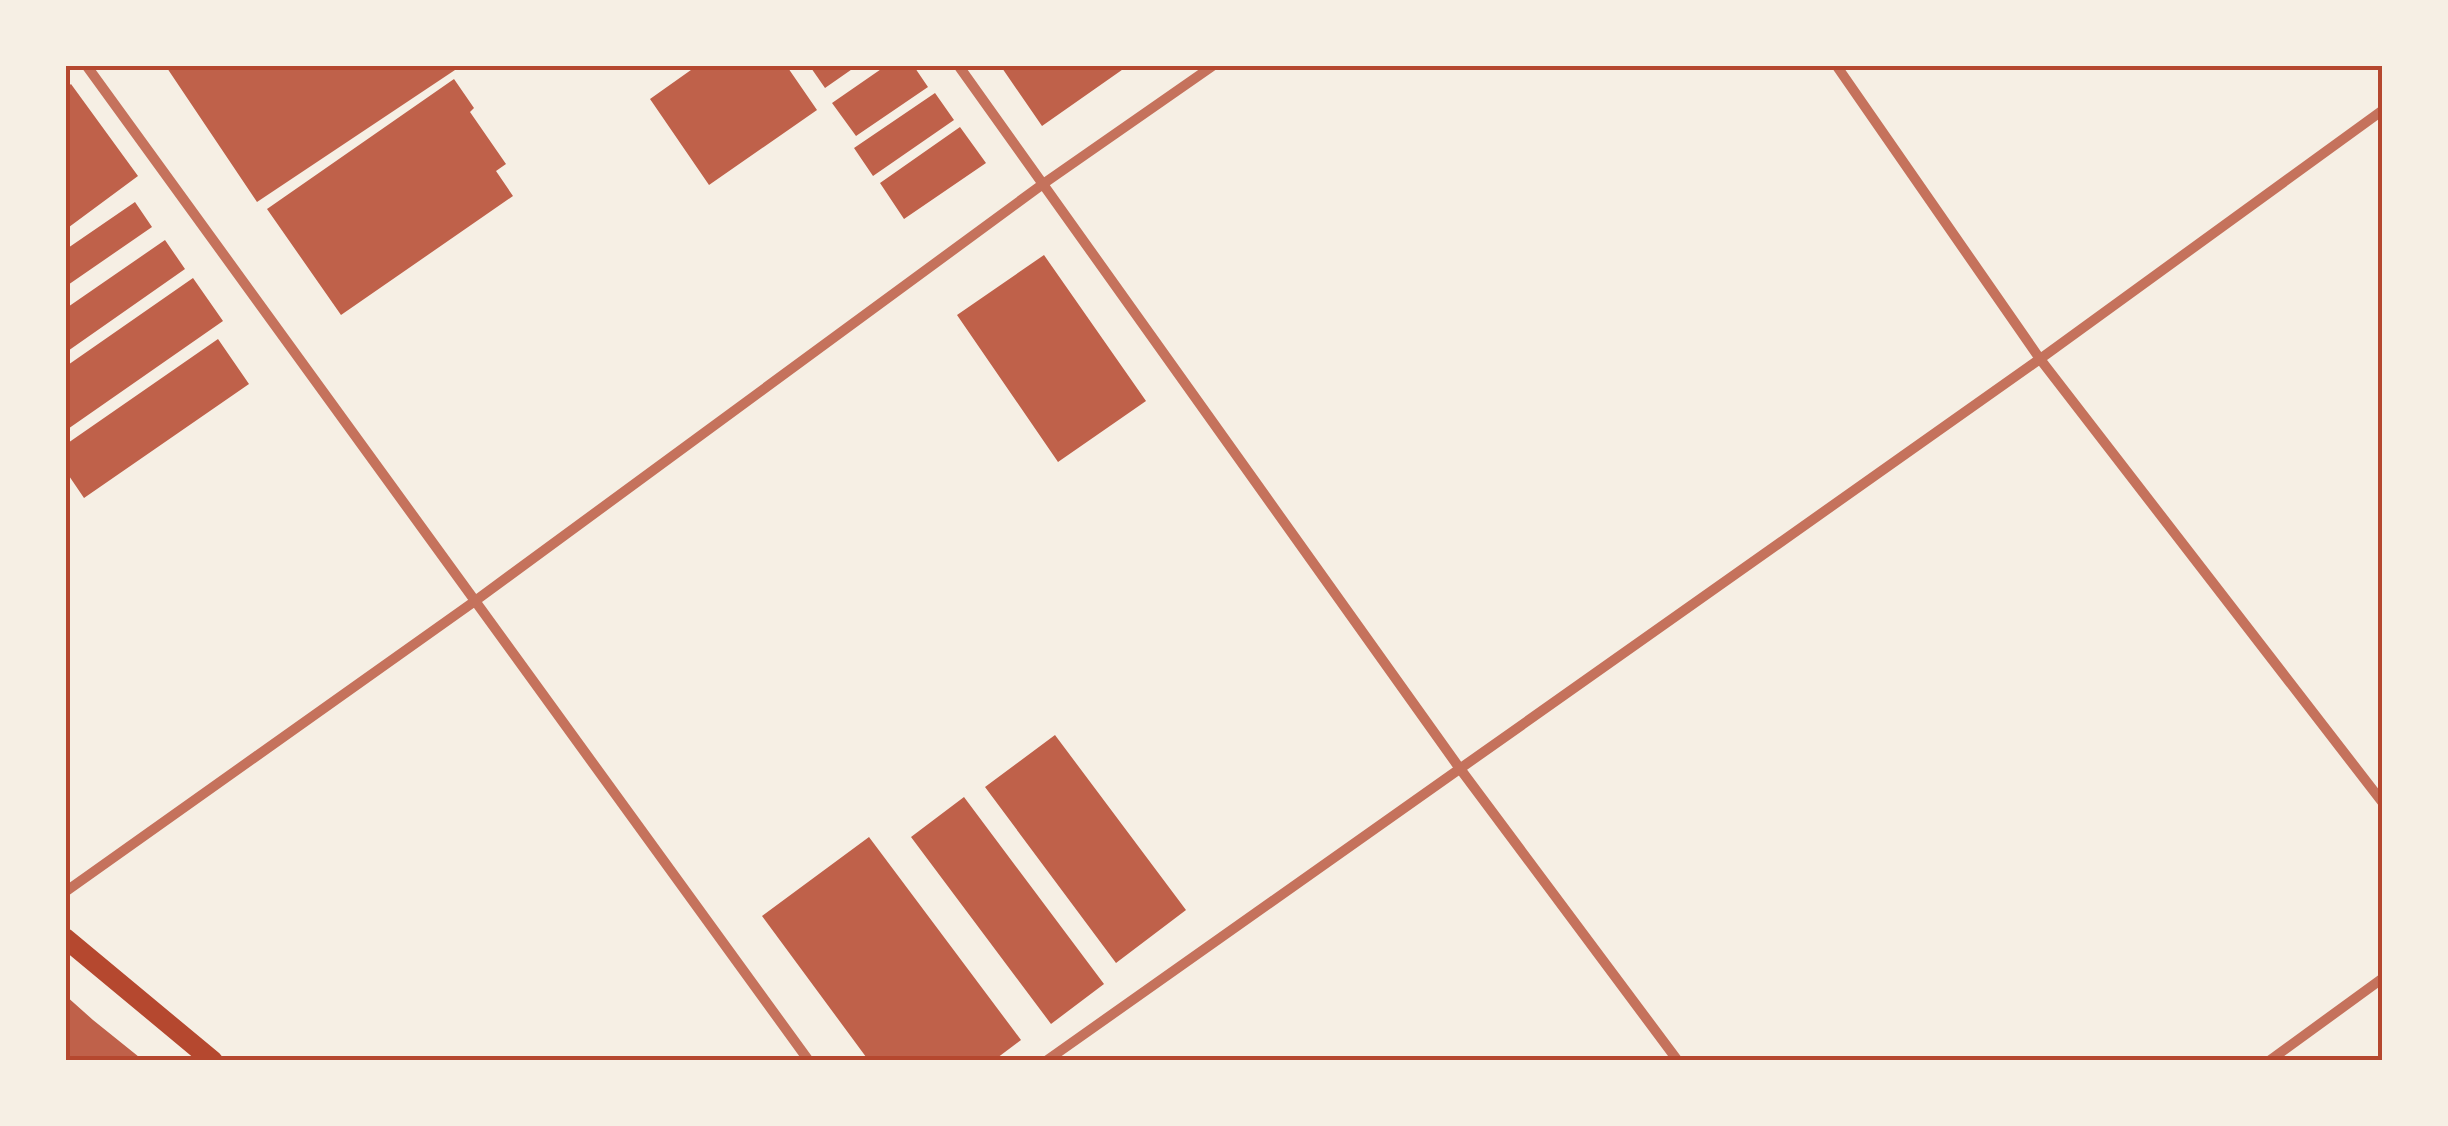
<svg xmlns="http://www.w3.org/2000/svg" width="2448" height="1126" font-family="'Space Grotesk',sans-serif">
  <rect width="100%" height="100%" fill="#f6efe4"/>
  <path fill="#bf614a" d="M165,65H456L458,68L257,202Z
    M698,65H786L817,110L709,185L650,99Z
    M809,65H858L825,88Z
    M887,65H913L928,87L856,136L832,103Z
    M1000,65H1129L1042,126Z
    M454,79L474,108L470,112L506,164L496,171L513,196L341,315L267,209Z
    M71,84L138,176L65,230V89Z
    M935,93L954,120L873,176L854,148Z
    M960,127L986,163L904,219L880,183Z
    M135,202L152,227L65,287V250Z
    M165,240L185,269L65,353V309Z
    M1044,255L1146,401L1058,462L957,315Z
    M193,278L223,321L65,431V367Z
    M218,339L249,384L84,498L65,470V445Z
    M1055,735L1186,910L1116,963L985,787Z
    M964,797L1104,984L1051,1024L911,837Z
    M869,837L1021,1040L993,1061H869L762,916Z
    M65,995L93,1020L144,1061H65Z"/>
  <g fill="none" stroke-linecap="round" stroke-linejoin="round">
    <path stroke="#c5725c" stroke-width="10" d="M86,65L809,1061
      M958,65L1458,766L1678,1061
      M1836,65L2040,359L2383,803
      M65,892L475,601L1043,184L1214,65
      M1046,1061L2040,359L2383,110
      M2269,1061L2383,978"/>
    <path stroke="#b5482f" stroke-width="20" d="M65,938L213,1061"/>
  </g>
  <rect width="2448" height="1126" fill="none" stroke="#f6efe4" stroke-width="135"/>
  <rect x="68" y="68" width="2312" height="990" fill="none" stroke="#b5482f" stroke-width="4"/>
</svg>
